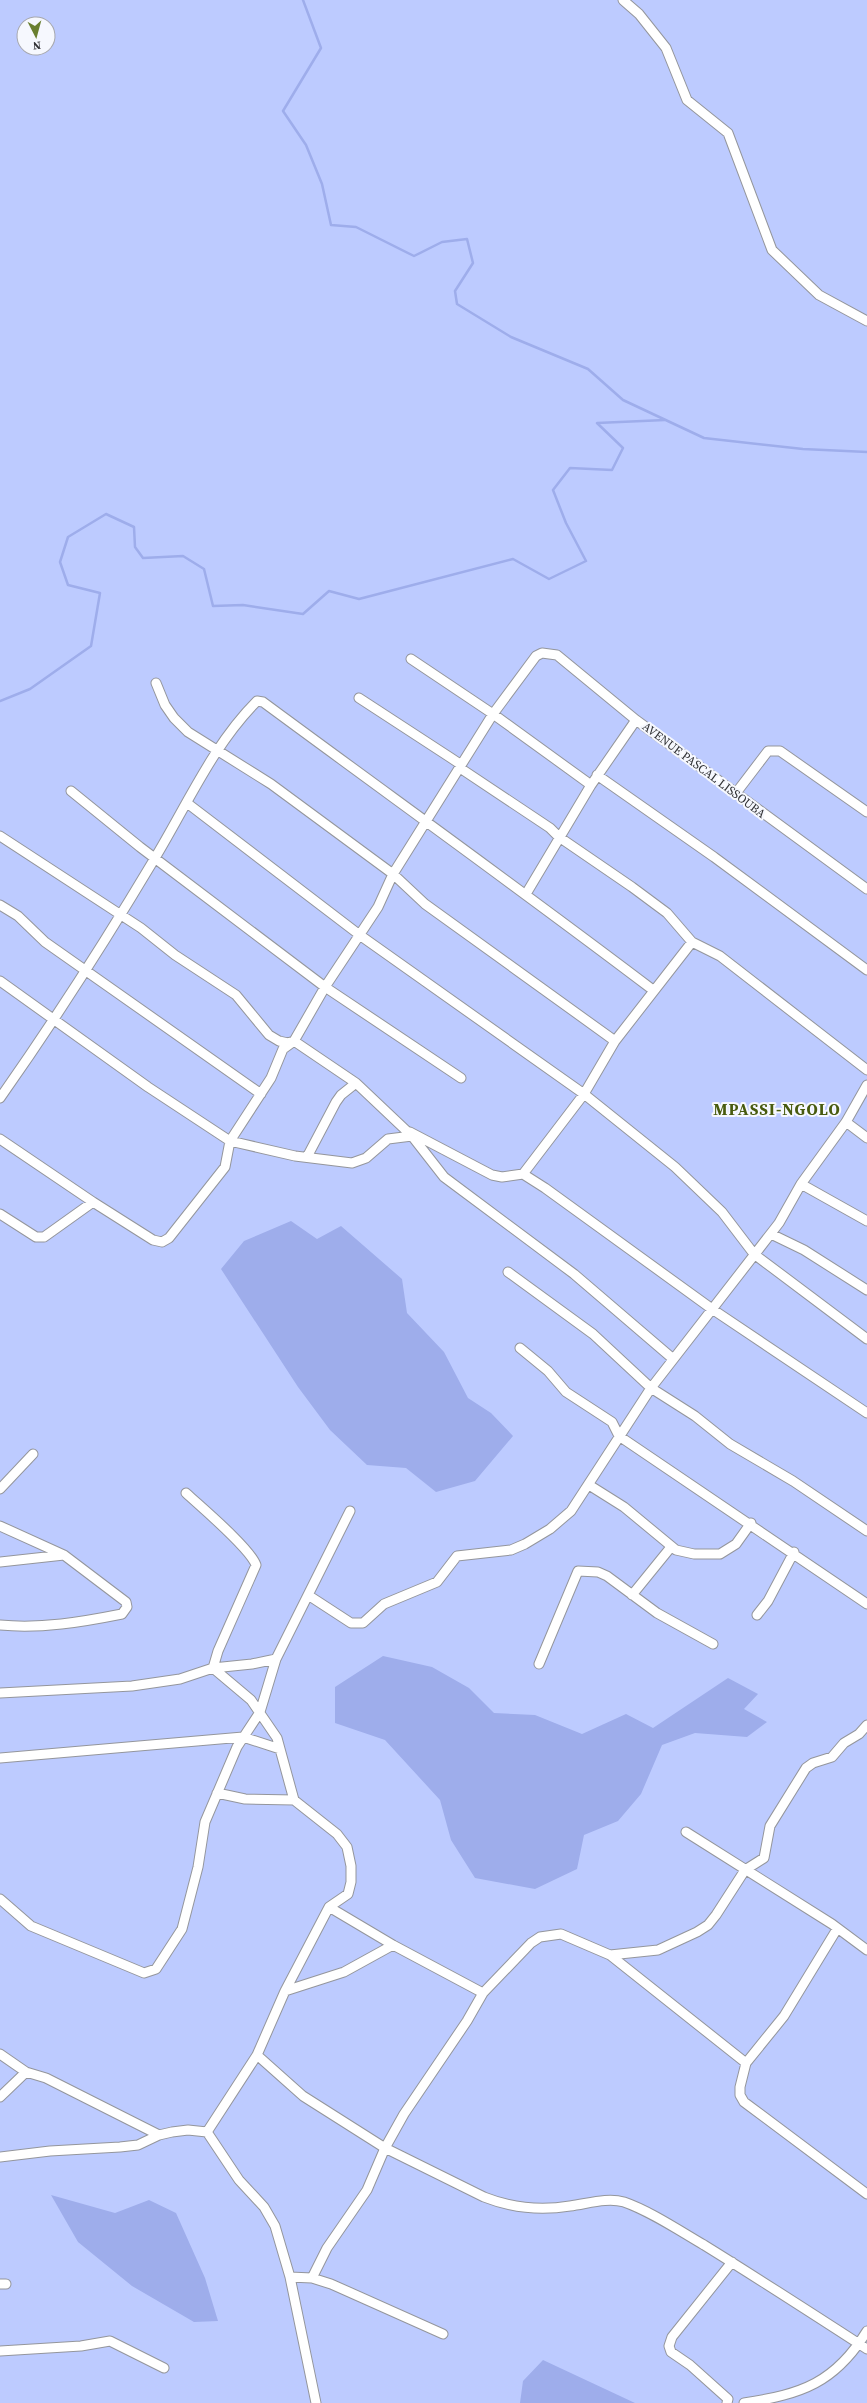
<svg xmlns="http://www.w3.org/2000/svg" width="867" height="2403" font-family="'Source Serif 4',serif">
  <rect width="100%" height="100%" fill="#f6f8fe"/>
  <path fill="#bdcbff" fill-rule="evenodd" d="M0,0H867V2403H0ZM24,24H48V48H24Z"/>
  <path fill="#9eadeb" d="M291,1221L317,1239L341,1226L402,1279L407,1313L444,1352L468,1398L491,1413L513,1436L475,1481L436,1492L406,1468L367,1465L330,1430L298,1387L221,1269L244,1241Z
    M383,1656L432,1667L469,1688L494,1713L535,1715L582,1734L626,1714L653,1728L728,1678L758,1694L744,1709L767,1722L747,1737L695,1733L662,1745L641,1794L618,1821L584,1835L577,1869L535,1889L475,1878L451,1840L440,1800L385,1740L335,1723V1687Z
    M51,2195L115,2213L149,2200L176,2213L205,2278L218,2321L194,2322L132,2286L78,2242Z
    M543,2360L635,2403H520L523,2381Z"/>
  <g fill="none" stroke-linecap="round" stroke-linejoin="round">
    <path stroke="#9eadeb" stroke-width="2.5" d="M303,0L321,48L283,111L306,145L322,184L331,225L356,227L414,256L442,242L467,239L473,263L455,291L457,304L511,337L588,369L623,400L704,438L803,449L867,452
      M0,701L30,689L91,646L100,593L68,585L60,562L68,537L106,514L134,527L135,547L143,558L183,556L204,569L213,606L243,605L303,614L329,591L359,599L513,559L549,579L586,561L566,523L553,490L570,468L612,470L623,448L597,423L665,420"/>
    <g stroke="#94969c" stroke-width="11">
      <path id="street" d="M623,0L639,14L666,48L687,100L728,133L772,250L819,295L867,321
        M411,659L493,714L591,785
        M156,683L165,705L174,718L188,732L271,784L393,874L425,904L615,1041L692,942
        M359,698L451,758L460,764V768L550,828L559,837L632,887L667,913L692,942L720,956L867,1070
        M597,775L714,857L867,970
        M71,791L140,847L325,987L461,1078
        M736,793L768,751H780L867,812
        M187,803L361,936L584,1094L675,1167L722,1212L754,1254L867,1339
        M0,836L141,928L175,955L236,995L269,1035L279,1041L288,1043L294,1041L356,1083L412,1136L444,1177L574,1274L672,1358
        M526,894L591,785L636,720
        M0,905L18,916L45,942L261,1094
        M0,981L148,1087L230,1141L295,1156L352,1163L366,1158L388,1139L412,1136
        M0,1098C55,1020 106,940 155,858C187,805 213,745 257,701L263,702C393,798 524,892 653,990
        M846,1122L867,1138
        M410,1132L492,1175L502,1177L523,1174L545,1188L712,1309L867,1413
        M0,1139L93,1202
        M307,1157L336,1102L341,1095L356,1083
        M523,1174L584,1094L615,1041
        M801,1184L867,1221
        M0,1214L36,1237H44L93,1202L153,1240L162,1242L169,1238L225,1167L230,1141L271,1078L283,1049L294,1041L325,987L378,907L393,874L493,714L536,656L542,653L557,655L636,720L867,889
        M771,1234L804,1250L867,1290
        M508,1272L593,1334L651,1388L695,1416L730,1444L793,1481L867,1531
        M520,1348L548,1371L566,1392L612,1422L619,1436L867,1604
        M589,1485L624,1507L676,1550L694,1554H720L736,1544L751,1523
        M0,1489L33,1454
        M186,1493C201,1507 250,1548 256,1565L218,1651L213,1668L251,1700L277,1738L294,1800L337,1834L347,1847L351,1866V1882L348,1894L329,1907L393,1945
        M0,1526L64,1555L126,1602L127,1607L122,1614C82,1622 41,1629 0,1625
        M0,1562L64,1555
        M308,1595L351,1623H363L384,1604L437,1582L457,1556L511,1550L525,1544L550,1529L571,1511L651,1388L779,1223L801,1184L846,1122L867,1085
        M632,1595L671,1547
        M757,1615L768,1601L794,1552
        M539,1664L578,1571L598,1572L607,1576L657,1613L713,1644
        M0,1693L132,1686L180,1679L213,1668L252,1664L276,1659
        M0,1758L243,1737L280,1749
        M217,1793L245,1799L294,1800
        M686,1832L832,1924L867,1950
        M0,1899L31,1926L144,1973L156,1969L182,1929L198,1867L205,1822L237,1747L260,1712L276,1659L350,1511
        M837,1929L784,2016L746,2063L740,2087V2095L744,2102L867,2194
        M610,1955L658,1950L697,1932L708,1925L716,1915L745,1870L764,1858L770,1826L806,1768L813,1763L832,1757L844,1743L859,1734L867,1725
        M285,1991L344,1972L393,1945L483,1993L531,1943L540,1937L561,1934L610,1955L746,2063
        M0,2054L26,2072L46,2078L159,2135
        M257,2055L303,2096L385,2148L484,2197C512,2208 541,2211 570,2206C587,2204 607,2197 624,2202C650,2211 680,2231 704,2245C759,2279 813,2314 867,2349
        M0,2097L26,2072
        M207,2132L257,2055L285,1991L329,1907
        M0,2157L50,2151L120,2147L138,2145L159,2135L172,2132L188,2130L207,2132L239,2180L264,2207L275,2226L290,2277L316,2403
        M290,2277L312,2278L331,2284L443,2334
        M312,2278L327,2248L367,2190L385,2148L404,2114L467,2021L483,1993
        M0,2284H6
        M0,2351L81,2346L110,2341L164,2368
        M727,2403L728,2399L690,2365L671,2352L669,2346L672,2337L732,2262
        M744,2403C802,2394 835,2383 867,2331"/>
    </g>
    <use href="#street" stroke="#fff" stroke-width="9"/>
  </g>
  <g text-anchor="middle" stroke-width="4" stroke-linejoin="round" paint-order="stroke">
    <g font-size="12" fill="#303134" stroke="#f6f8fe">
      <text transform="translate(704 770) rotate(37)" y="4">AVENUE PASCAL LISSOUBA</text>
    </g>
    <g font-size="16" font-weight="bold" letter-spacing="1" fill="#485b0f" stroke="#f6f8fe">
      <text x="777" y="1115">MPASSI-NGOLO</text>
    </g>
  </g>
  <g transform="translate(36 36) rotate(174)"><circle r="19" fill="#f6f8fe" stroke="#a7a8ad"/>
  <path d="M0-3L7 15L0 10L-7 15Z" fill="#697f30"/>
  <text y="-6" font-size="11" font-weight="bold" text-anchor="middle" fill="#303134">N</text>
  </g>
</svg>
